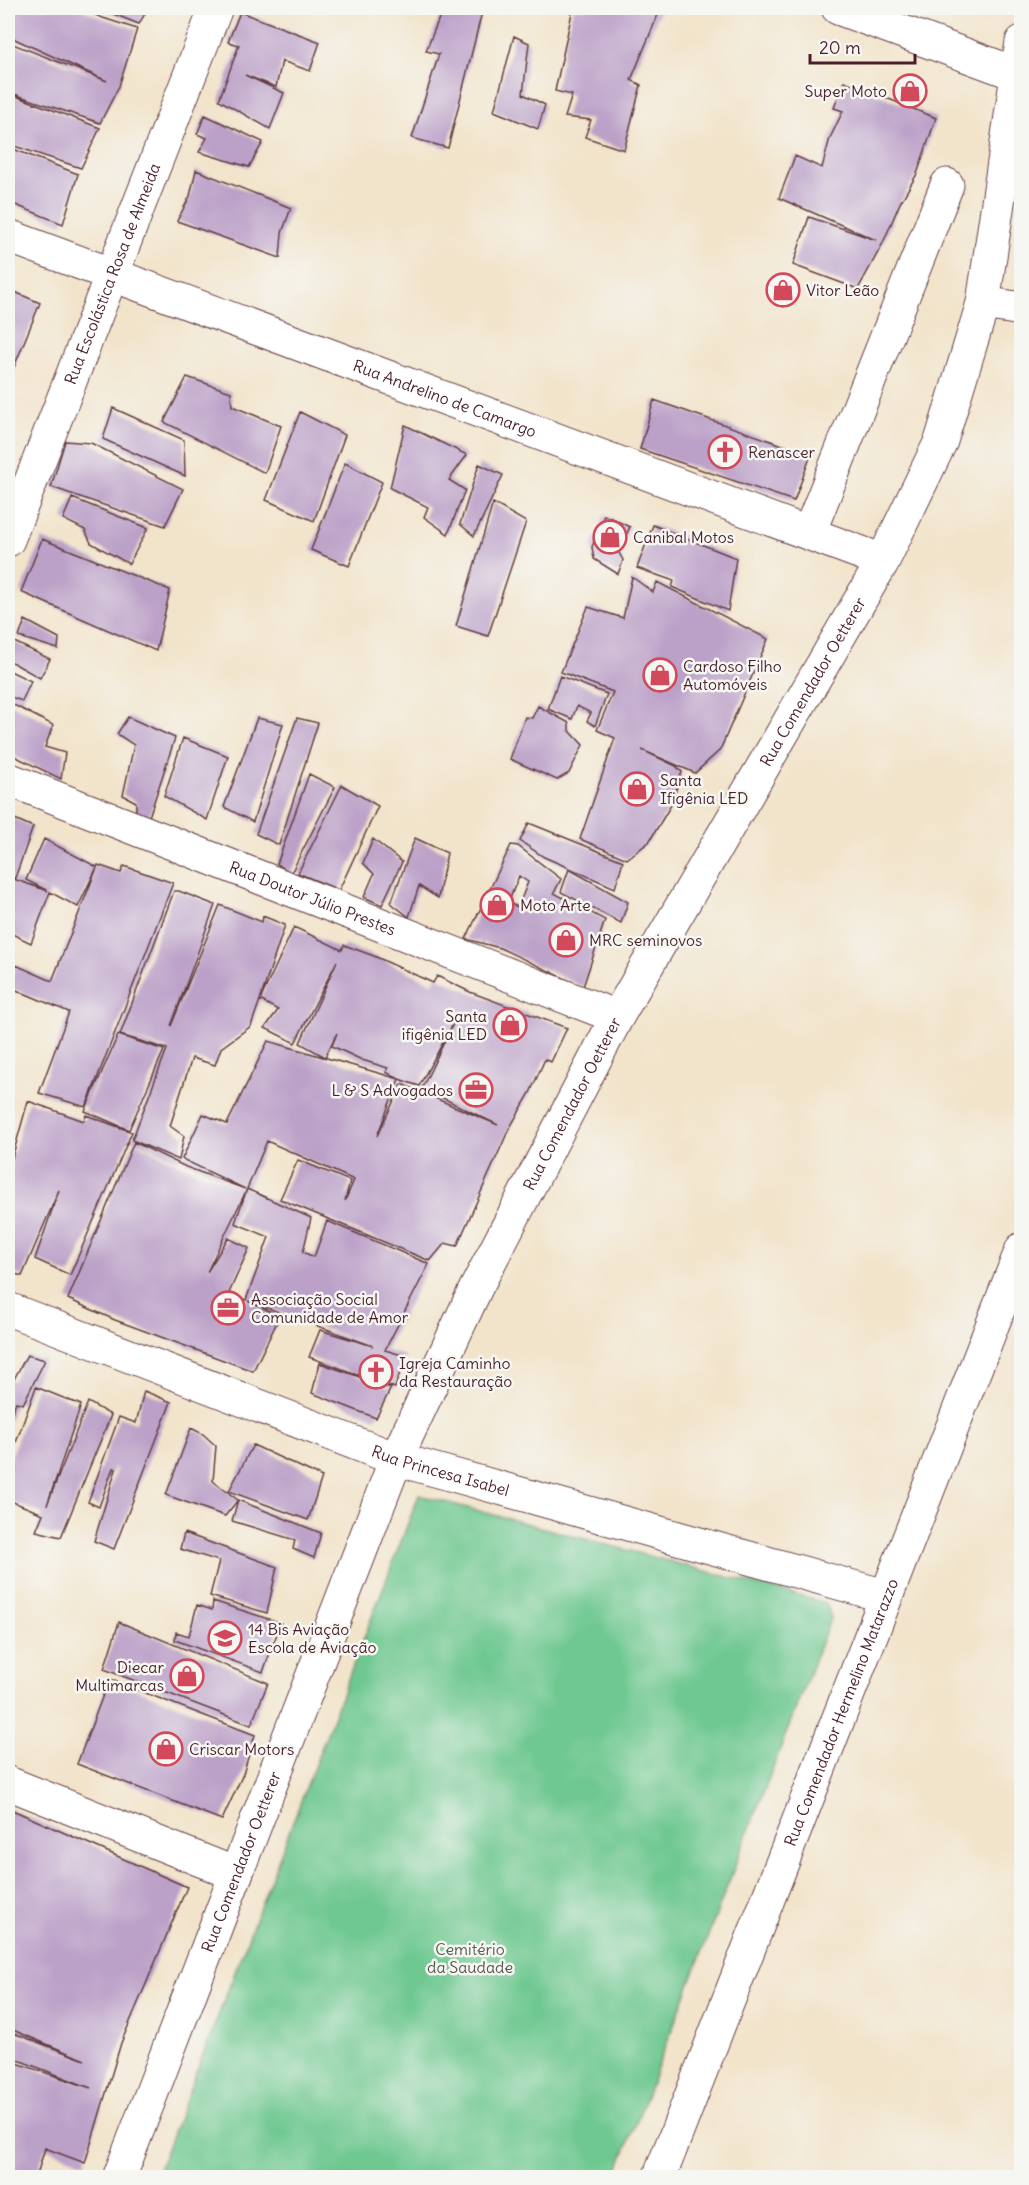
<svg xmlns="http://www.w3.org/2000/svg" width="1029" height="2185" font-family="Delius,sans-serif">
  <rect width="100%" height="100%" fill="#f6f6f2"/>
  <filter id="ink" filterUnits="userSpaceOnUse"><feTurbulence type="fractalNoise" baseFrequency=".0167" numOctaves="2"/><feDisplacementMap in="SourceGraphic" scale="12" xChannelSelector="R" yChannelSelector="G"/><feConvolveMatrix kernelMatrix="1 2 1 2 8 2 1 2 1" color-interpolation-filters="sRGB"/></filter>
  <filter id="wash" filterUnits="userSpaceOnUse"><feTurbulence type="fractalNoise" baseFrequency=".008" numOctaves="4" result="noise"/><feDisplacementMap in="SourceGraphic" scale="24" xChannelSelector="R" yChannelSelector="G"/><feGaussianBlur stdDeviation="1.35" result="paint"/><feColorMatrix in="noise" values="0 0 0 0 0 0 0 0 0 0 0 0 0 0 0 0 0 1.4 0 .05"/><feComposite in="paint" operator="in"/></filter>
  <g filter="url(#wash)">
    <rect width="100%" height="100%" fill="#f2e4cb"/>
    <path fill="#6ec890" stroke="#5c745e" stroke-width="1.5" d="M419,1495L826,1603L831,1617L615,2177H156Z"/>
    <g id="blocks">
      <path fill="#bba0c8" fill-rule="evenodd" d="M8,8H79L100,17L137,29L119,86L100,123L8,92V42L107,81L8,36Z
        M98,8H148L139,24Z
        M443,8H483L448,148L412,138L439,54L426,51Z
        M573,8H655L660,10L631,80L641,85L624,150L585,137L591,120L565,117L572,95L555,91Z
        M240,12L320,42L310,71L282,61L276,87L245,75L284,93L270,129L219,100L239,45L228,42Z
        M514,36L529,43L523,94L545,105L538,129L494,111Z
        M844,81L936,118L917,174L900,203L883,243L858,289L793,265L809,217L876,240L779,198L795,156L822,168L830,138L843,111L834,108Z
        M8,93L100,128L81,168L8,144Z
        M205,115L263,142L249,167L199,152L207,138L197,134Z
        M8,147L78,174L63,224L8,202Z
        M196,170L291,208L282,233L280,258L177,221L190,196Z
        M8,289L40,303L8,382Z
        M187,377L231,392L232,406L281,426L265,473L164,422Z
        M654,400L811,455L794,501L640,449Z
        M113,408L184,440L185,476L103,439Z
        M300,412L345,435L314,521L266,500Z
        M405,425L467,455L449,480L465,490L448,534L424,517L428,507L390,488Z
        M65,441L91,443L183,489L165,526L51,487Z
        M345,463L382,482L349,566L311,550Z
        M479,464L503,475L474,536L460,524Z
        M72,498L148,528L129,564L91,543L85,530L63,519Z
        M493,503L526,522L488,636L456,626Z
        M604,515L630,527L618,551L623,560L618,574L594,559L592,547Z
        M653,525L736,558L728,611L672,587L674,581L637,568Z
        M42,539L170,590L156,651L21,592Z
        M632,577L653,592L657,582L768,639L720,750L695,773L642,750L676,766L682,772L671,805L649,842L627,859L580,839L615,738L597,730L613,692L561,672L588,607L623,618Z
        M25,620L59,638L58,649L19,637Z
        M8,639L50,659L40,678L8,660Z
        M8,670L31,681L22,701L8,696Z
        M560,676L607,694L595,726L587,721L591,713L577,706L572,719L548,709Z
        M8,702L53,725L45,747L65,753L61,779L8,753Z
        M538,706L569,723V730L583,745L569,773L557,780L510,759L525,717L532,718Z
        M128,717L175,738L148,820L136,812V802L123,795L134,745L117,734Z
        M257,718L283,724L253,822L224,807Z
        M297,718L318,723L279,845L256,834Z
        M183,738L228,756L207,820L164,796Z
        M309,774L335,787L291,873L277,864Z
        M342,785L378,806L339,890L298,873Z
        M8,816L33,827L15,878L8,876Z
        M529,823L623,861L615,888L544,857L520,841Z
        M415,838L447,853L438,898L419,886L409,917L391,903Z
        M44,839L97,867L78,907L50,892L31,943L8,932V877L48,891L26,880Z
        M373,839L402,862L382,905L364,897L374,874L363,863Z
        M511,845L518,846L561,879L554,893L605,920L583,987L500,948L466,939ZM519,876L528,882L518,907L508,903Z
        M98,865L121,873L124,866L173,883L86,1107L39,1093L69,1012L9,987L16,965L52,981Z
        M569,869L628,902L621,923L561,892Z
        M174,891H179L215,905L171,1026L220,905L262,922L263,916L285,925L260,1000L294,927L342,950L344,945L374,956L433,983L437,976L470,992L567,1028L551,1062L545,1059L530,1093L509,1129L457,1246L445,1243L430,1261L280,1199L298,1160L350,1181L345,1201L354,1180L267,1141L247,1189L311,1218L303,1252L314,1257L327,1221L429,1264L385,1350L405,1356L395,1388L309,1357L320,1330L373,1346L248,1301L280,1316L253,1371L115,1320L68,1299L134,1142L186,1167L245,1189L182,1159L203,1114L227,1124L268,1041L399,1079L386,1072L388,1068L362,1060L332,1046L337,1033L325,1057L300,1043L337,961L295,1043L265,1028L278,1010L260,1000L251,1026L221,1048L215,1065L192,1058L170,1126L184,1136L179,1160L132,1140L167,1049L120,1035ZM453,1024L422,1088L498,1125L402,1084L377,1136L399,1079L419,1086ZM247,1189L235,1223L269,1237L246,1300L229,1293L249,1248L228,1238L207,1272Z
        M118,1035L164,1050L129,1130L85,1111Z
        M28,1101L84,1121L86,1115L132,1132L70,1275L35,1259L59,1190L22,1276L8,1272V1176L10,1166L8,1170V1157L12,1158Z
        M27,1355L45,1360L23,1404L16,1402L8,1423V1378L13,1381Z
        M320,1363L391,1388L376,1418L312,1393Z
        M36,1387L81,1405L47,1505L88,1402L111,1415L61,1537L36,1531L43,1514L8,1500V1465Z
        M144,1391L171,1402L114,1549L94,1541L116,1469L113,1468L99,1507L88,1502L119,1417L136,1423Z
        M191,1428L203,1434L216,1446L213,1481L238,1500L321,1533L314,1558L293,1549L295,1540L232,1521L238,1500L225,1516L166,1495Z
        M253,1445L322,1477L308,1520L229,1491Z
        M184,1533L277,1567L267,1613L210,1596L219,1561L180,1549Z
        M213,1601L281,1623L263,1672L175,1640L176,1632L189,1636L197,1605L212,1610Z
        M119,1622L268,1683L251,1725L104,1669Z
        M109,1679L255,1735L243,1774L222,1820L77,1764Z
        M8,1808L187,1887L121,2043L85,2163L45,2148L36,2178H8V2060L91,2088L8,2056V2031L85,2060L8,2028Z"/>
    </g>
  </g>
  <g filter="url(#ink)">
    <use href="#blocks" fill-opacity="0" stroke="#633d43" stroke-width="1.5"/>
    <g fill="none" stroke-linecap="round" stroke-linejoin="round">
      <g stroke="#633d43" stroke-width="35">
        <g id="minor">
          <path d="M838,8L1017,74"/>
          <path id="s1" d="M8,236L883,561"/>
          <path d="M983,303L1022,309"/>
          <path d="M809,533L947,185"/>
          <path id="s2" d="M8,540L216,8"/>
          <path id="s3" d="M8,779L617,1017"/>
          <path id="s4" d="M8,1309L396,1459L885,1596"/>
          <path d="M8,1783L236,1874"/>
        </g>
      </g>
      <g stroke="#633d43" stroke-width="35">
        <g id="primary">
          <path id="s5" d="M119,2178L396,1459L476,1288L617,1017L883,561L941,441L983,303L1022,42"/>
          <path id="s6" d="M659,2178L1022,1249"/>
        </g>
      </g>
      <use href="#minor" stroke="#fff" stroke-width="33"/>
      <use href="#primary" stroke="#fff" stroke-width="33"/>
    </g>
  </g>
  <defs>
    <g id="shop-ring" transform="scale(1.725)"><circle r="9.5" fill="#f6f6f2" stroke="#d1495b" stroke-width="1.5"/><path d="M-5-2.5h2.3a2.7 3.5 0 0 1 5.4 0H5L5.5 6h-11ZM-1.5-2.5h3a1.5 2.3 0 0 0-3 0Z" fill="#d1495b"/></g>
    <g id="church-ring" transform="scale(1.725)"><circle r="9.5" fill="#f6f6f2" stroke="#d1495b" stroke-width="1.5"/><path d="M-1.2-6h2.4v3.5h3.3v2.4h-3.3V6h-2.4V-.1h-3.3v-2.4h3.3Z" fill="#d1495b"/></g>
    <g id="office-ring" transform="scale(1.725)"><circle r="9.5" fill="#f6f6f2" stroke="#d1495b" stroke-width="1.5"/><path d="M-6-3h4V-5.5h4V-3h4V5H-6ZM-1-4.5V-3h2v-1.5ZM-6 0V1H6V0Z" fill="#d1495b"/></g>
    <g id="school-ring" transform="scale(1.725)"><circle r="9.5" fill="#f6f6f2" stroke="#d1495b" stroke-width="1.5"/><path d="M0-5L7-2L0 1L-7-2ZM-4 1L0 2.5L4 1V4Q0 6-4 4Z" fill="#d1495b"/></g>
  </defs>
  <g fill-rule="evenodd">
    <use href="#shop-ring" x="910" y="91"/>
    <use href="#shop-ring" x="783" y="290"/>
    <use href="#church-ring" x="725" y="452"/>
    <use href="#shop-ring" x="610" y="537"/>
    <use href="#shop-ring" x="660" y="675"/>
    <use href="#shop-ring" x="637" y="789"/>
    <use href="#shop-ring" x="497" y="905"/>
    <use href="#shop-ring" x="566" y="940"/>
    <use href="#shop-ring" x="510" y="1025"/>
    <use href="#office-ring" x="476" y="1090"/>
    <use href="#office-ring" x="228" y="1308"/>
    <use href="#church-ring" x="376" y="1372"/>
    <use href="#school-ring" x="225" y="1638"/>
    <use href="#shop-ring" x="187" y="1676"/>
    <use href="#shop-ring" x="166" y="1749"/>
  </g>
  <g text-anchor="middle" stroke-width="5" stroke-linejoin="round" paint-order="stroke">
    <g font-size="16" fill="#4a1f2b" stroke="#f6f6f2" text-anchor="start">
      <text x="887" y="97" text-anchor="end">Super Moto</text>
      <text x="806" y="296">Vitor Leão</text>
      <text x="748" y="458">Renascer</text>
      <text x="633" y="543">Canibal Motos</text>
      <text x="683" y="672">Cardoso Filho<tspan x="683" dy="18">Automóveis</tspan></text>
      <text x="660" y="786">Santa<tspan x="660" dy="18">Ifigênia LED</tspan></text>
      <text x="520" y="911">Moto Arte</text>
      <text x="589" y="946">MRC seminovos</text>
      <text x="487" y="1022" text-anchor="end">Santa<tspan x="487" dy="18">ifigênia LED</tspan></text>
      <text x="453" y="1096" text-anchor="end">L &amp; S Advogados</text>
      <text x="251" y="1305">Associação Social<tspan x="251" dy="18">Comunidade de Amor</tspan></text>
      <text x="399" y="1369">Igreja Caminho<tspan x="399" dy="18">da Restauração</tspan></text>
      <text x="248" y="1635">14 Bis Aviação<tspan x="248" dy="18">Escola de Aviação</tspan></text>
      <text x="164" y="1673" text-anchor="end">Diecar<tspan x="164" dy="18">Multimarcas</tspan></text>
      <text x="189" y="1755">Criscar Motors</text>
    </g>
    <g font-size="16" fill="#4a1f2b" stroke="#f6f6f2">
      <text dy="6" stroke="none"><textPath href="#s2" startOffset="286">Rua Escolástica Rosa de Almeida</textPath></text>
      <text dy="6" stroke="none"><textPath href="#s1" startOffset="466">Rua Andrelino de Camargo</textPath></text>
      <text dy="6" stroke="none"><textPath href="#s5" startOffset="1653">Rua Comendador Oetterer</textPath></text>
      <text dy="6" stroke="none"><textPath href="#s3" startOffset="327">Rua Doutor Júlio Prestes</textPath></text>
      <text dy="6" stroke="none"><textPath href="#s5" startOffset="1167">Rua Comendador Oetterer</textPath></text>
      <text dy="6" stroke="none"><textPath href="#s4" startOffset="462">Rua Princesa Isabel</textPath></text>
      <text dy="6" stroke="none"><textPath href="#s6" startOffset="500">Rua Comendador Hermelino Matarazzo</textPath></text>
      <text dy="6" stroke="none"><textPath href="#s5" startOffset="339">Rua Comendador Oetterer</textPath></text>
    </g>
    <g font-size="16" fill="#575a4e" stroke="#f6f6f2">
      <text x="470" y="1955">Cemitério<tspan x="470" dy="18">da Saudade</tspan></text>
    </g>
  </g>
  <rect width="1029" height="2185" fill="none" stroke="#f6f6f2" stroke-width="30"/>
  <path d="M810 54v9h105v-9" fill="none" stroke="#4a1f2b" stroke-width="3"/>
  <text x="819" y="54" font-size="18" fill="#4a1f2b" stroke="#f6f6f2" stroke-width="4.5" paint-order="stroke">20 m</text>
</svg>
